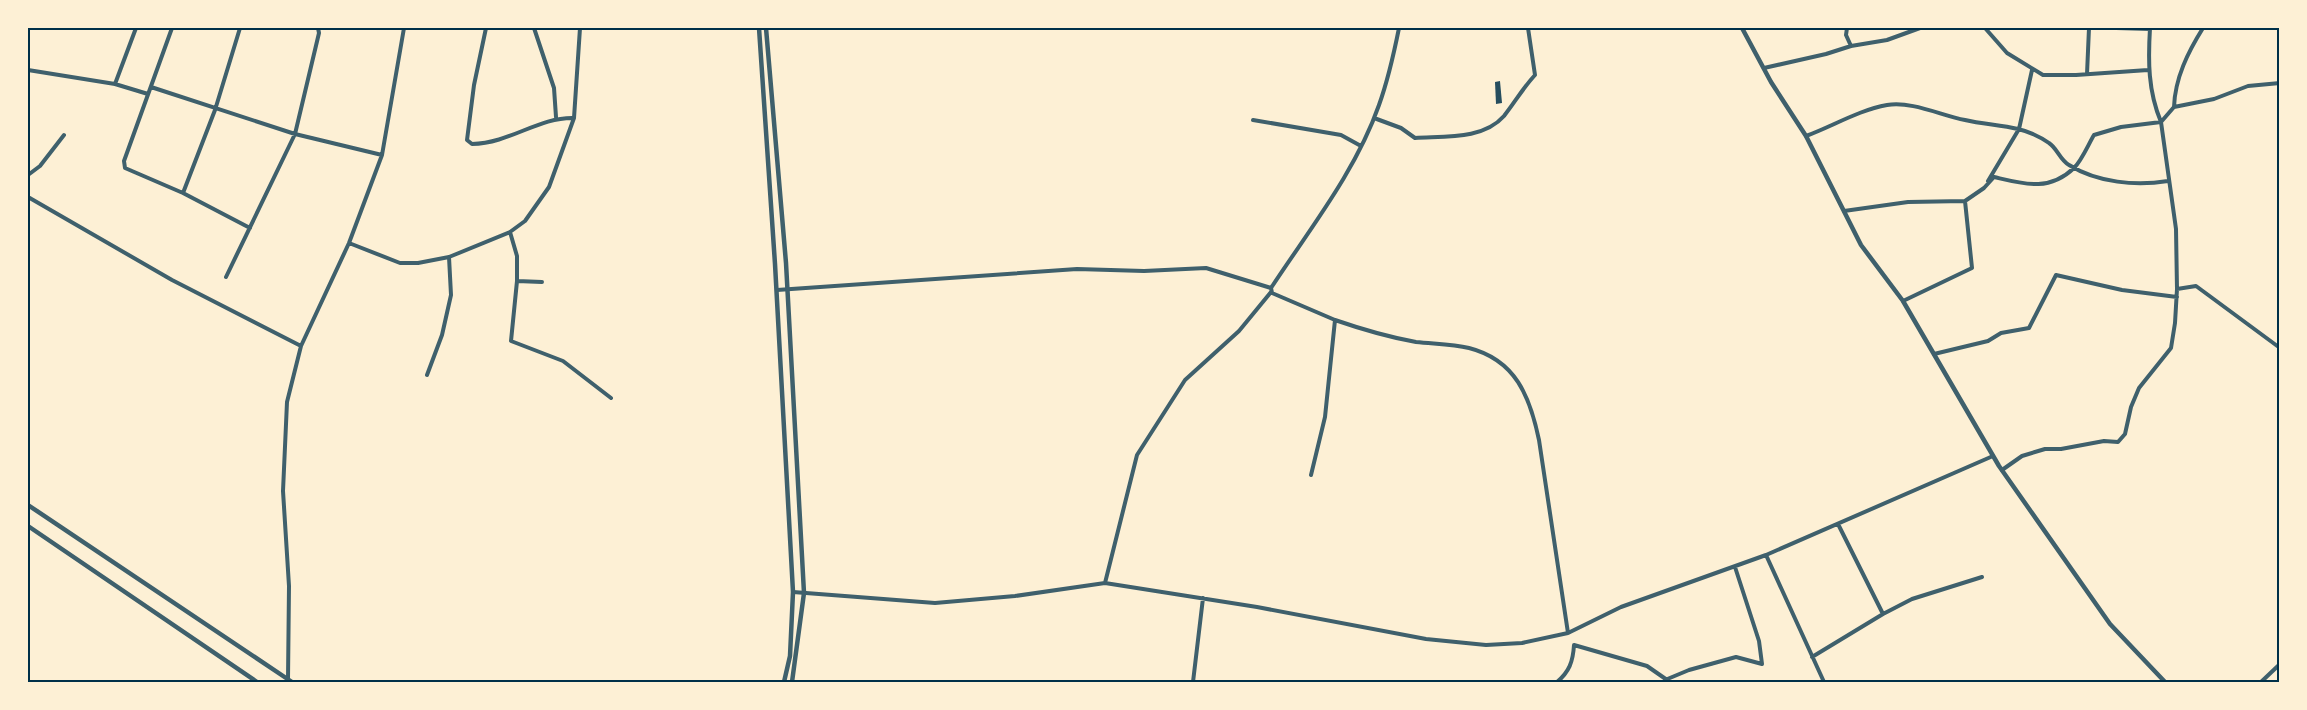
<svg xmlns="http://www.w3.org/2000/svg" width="2307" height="710" font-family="'DM Sans',sans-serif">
  <rect width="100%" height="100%" fill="#fdf0d5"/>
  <path fill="#264d5e" d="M1500,81L1502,103L1496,104L1495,82Z"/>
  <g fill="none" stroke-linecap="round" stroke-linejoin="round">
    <path stroke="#3f606c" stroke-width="4" d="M136,28L115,84L148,94
      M172,28L124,161L125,168L183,193L250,228
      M486,28L474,85L467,140L472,144C511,143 538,117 574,118
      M534,28L554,88L556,117
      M1847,28L1846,35L1851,46
      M1985,28L2007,53L2043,75H2076L2148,70
      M2116,28L2150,29
      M1764,68L1826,54L1851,46L1887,40L1920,28
      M28,70L115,84
      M2087,74L2089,28
      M151,87L295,134L382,155
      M2174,107L2214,99L2248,86L2280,83
      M1374,118L1401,128L1415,138C1444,136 1483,140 1504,116C1515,102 1523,88 1535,75L1528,28
      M1253,120L1341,135L1361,146
      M1806,136C1833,126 1859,110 1887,105C1912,101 1940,115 1965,120C1982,124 2000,125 2018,129C2027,131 2041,137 2049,143C2057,148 2060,160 2069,165C2098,183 2136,186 2168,181
      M28,175L40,166L64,135
      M1988,181L2019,129L2032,70
      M183,193L215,110L240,28
      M28,197L172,280L301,346
      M1844,211L1908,202L1965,201
      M510,232L517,256V281L511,341L563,361L611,398
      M349,243L400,263H418L449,257L510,232L525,221L549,187L574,118L580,28
      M226,277L295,134L319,33L318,28
      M517,281L542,282
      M2177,289L2196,286L2280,348
      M777,290L1077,269L1144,271L1206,268L1271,288
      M1903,301L1972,268L1965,201L1984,188L1994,177C2024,184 2049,192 2074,168C2082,160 2088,145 2094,135L2121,127L2161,122L2174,107C2175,78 2188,52 2203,28
      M1335,320C1361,329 1388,337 1416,342C1434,344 1452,344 1469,348C1516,360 1530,397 1539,440L1568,633
      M1934,354L1988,341L2001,333L2029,328L2056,275L2122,290L2177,297
      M427,375L442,335L451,295L449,257
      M2002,470L2022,456L2045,449H2061L2104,441L2118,442L2125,434L2131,407L2139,388L2171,348L2175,323L2177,289L2176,229L2161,122C2148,91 2148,61 2150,28
      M1311,475L1325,417L1335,320L1272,293L1271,288C1309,230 1356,171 1379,105C1388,80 1394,53 1399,28
      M1838,524L1883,614
      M1766,555L1824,682
      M1105,583L1137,455L1185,380L1239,331L1271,292
      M793,592L935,603L1015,596L1105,583L1257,607L1426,639L1486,645L1522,643L1568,633L1621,607L1766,555L1993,456
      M1812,657L1883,614L1912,599L1982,577
      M288,679L289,586L283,491L287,402L301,346L349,243L382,155L404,28
      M1665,680L1689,670L1736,657L1762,664L1759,641L1735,567
      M1193,682L1203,598
      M1557,682C1569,672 1573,662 1574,645L1647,666L1670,682
      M2261,682L2280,664"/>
    <path stroke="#3f606c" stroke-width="4.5" d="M759,28L775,264L793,592L790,656L784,682
      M766,28L786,263L804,593L792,682
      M1742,28L1771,82L1806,136L1861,245L1903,301L1999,466L2110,624L2165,682
      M28,505L292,682
      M28,526L257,682"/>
  </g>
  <rect width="2307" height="710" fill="none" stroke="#fdf0d5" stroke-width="58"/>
  <rect x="29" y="29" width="2249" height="652" fill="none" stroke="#003049" stroke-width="2"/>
</svg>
